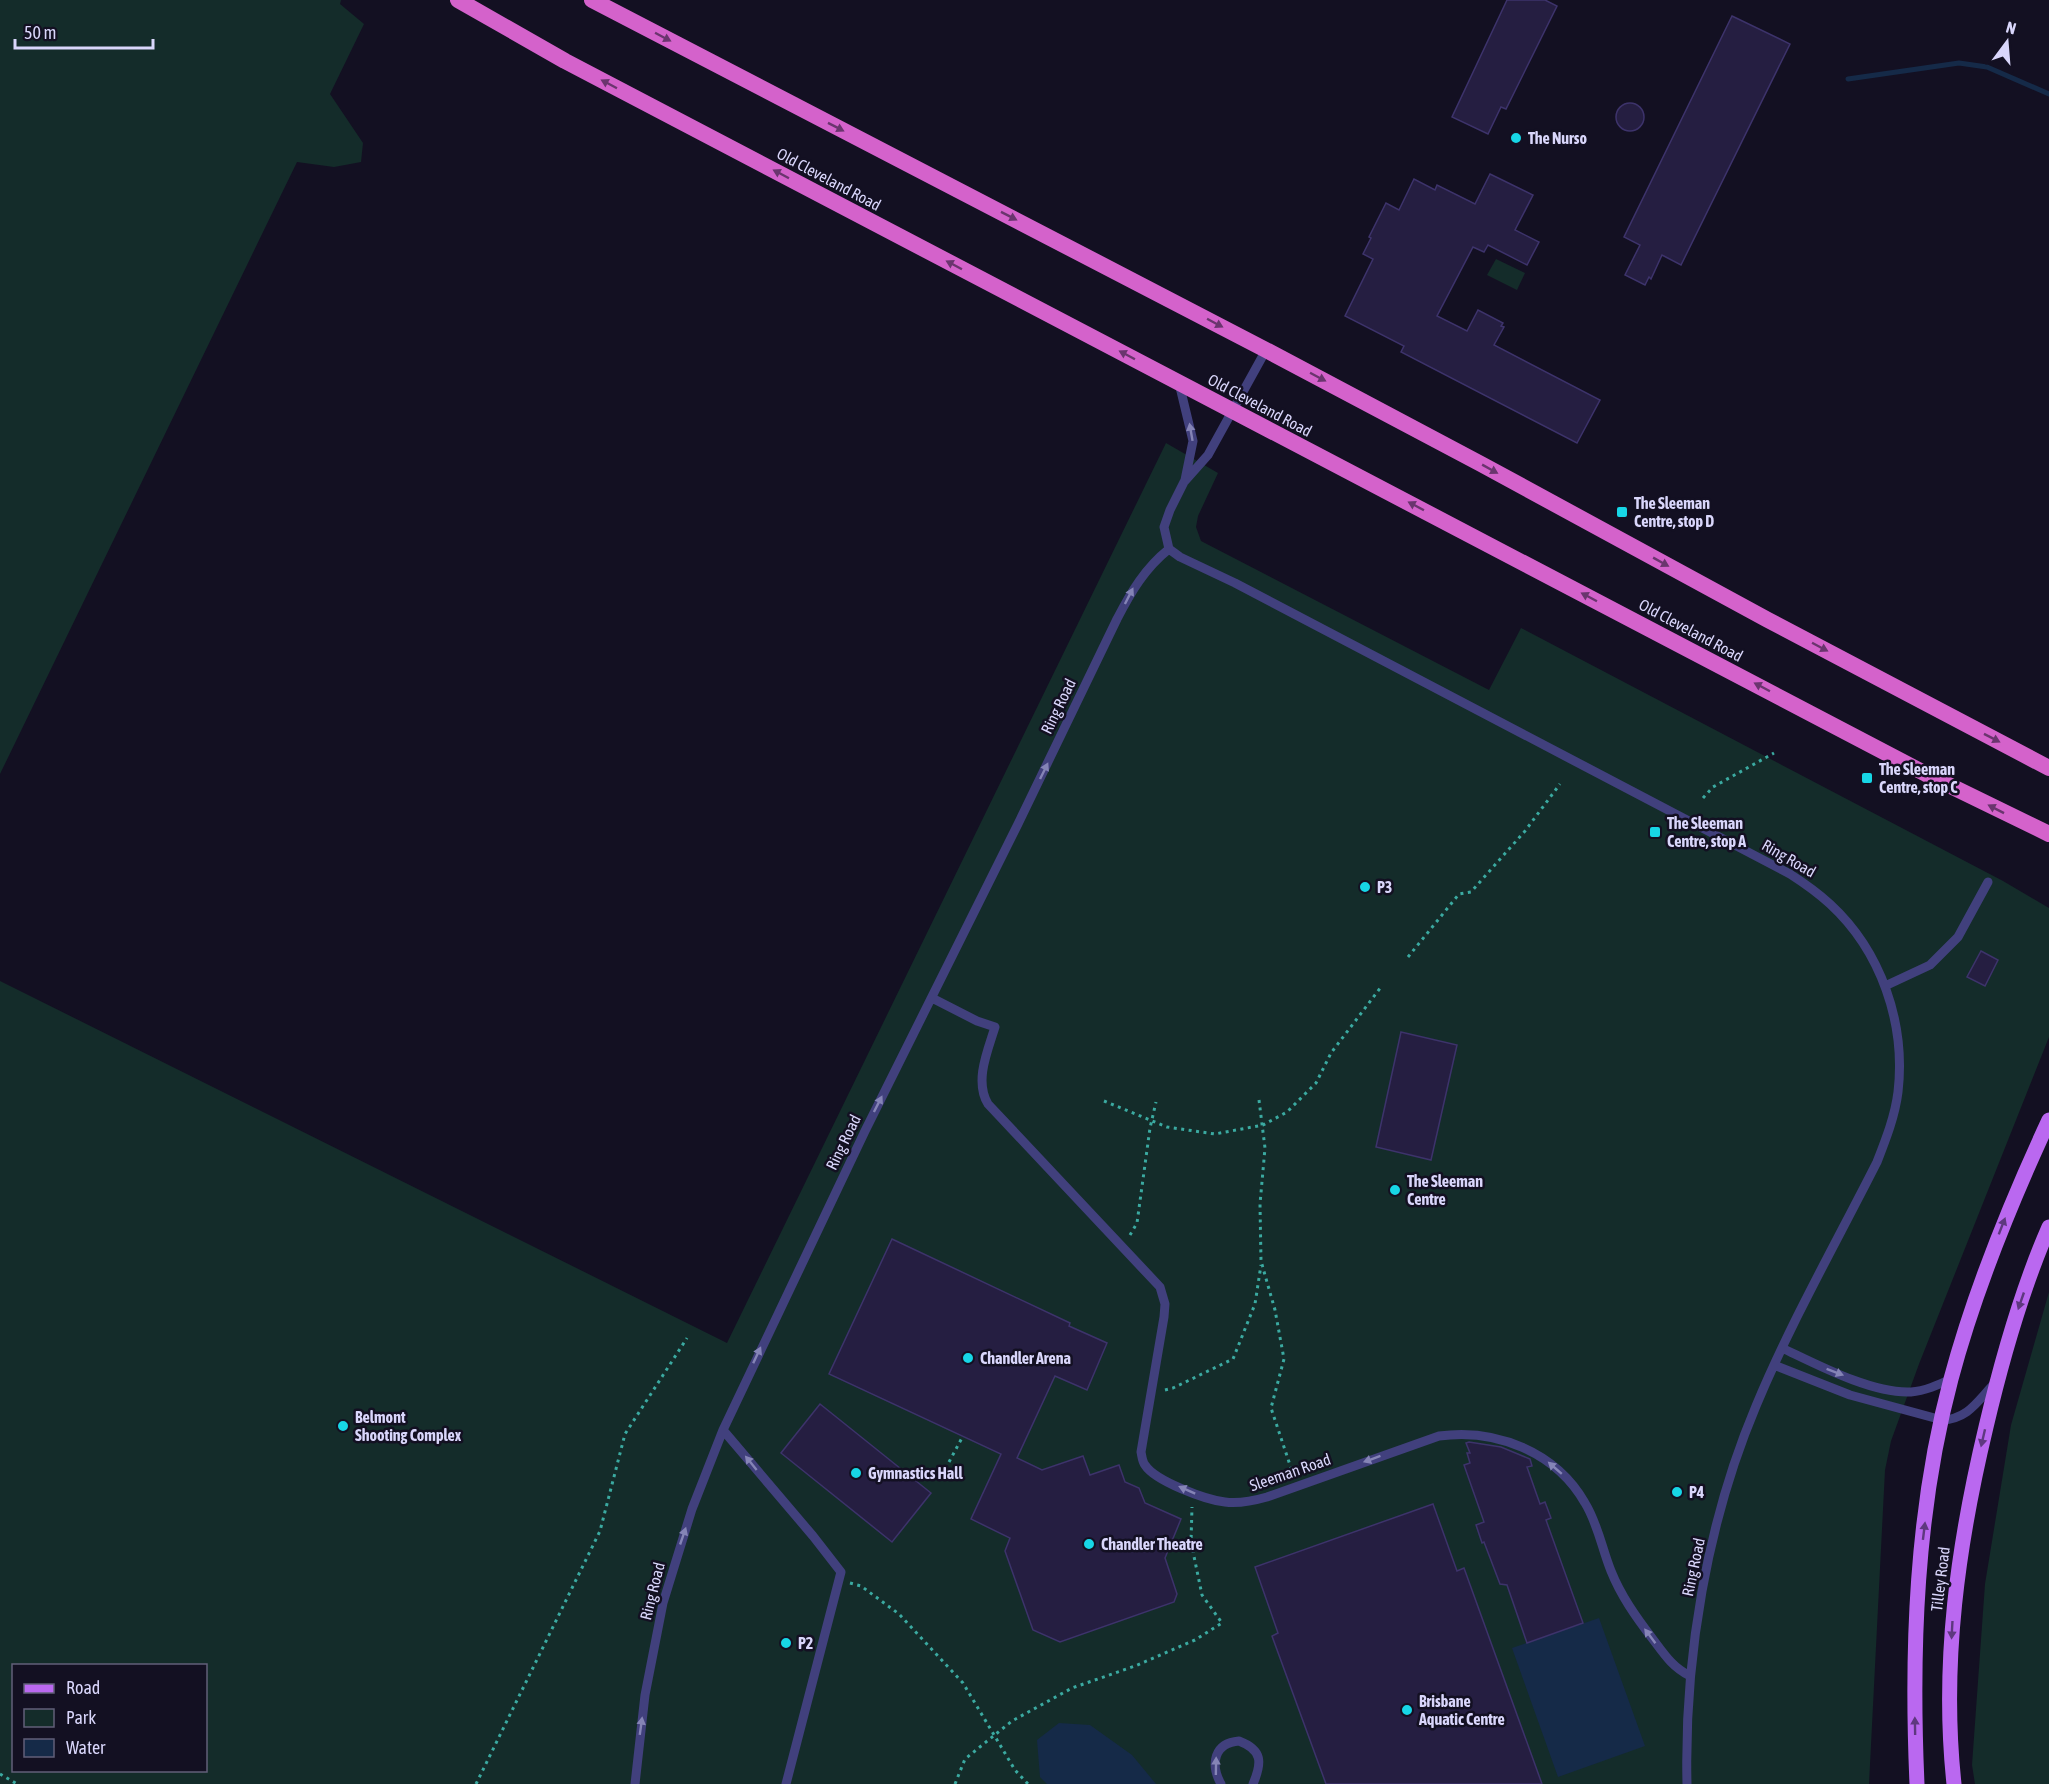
<svg xmlns="http://www.w3.org/2000/svg" width="2049" height="1784" font-family="'Asap Condensed',sans-serif">
  <rect width="100%" height="100%" fill="#131022"/>
  <path fill="#142c2a" fill-rule="evenodd" d="M0,0H341L340,4L364,24L330,94L363,143L361,162L334,167L297,162L0,774Z
    M1496,259L1525,273L1517,290L1487,275Z
    M1166,443L1218,473L1198,516L1196,527L1201,541L1489,690L1521,628L2003,881L2049,908V1037L1919,1364L1891,1441L1885,1470L1869,1784H0V981L727,1343ZM14,1666H206V1770H14Z
    M2049,1292V1784H1975L1972,1765L1985,1584L2011,1425Z"/>
  <path fill="#152a48" d="M1599,1618L1645,1746L1558,1777L1512,1648Z
    M1059,1723L1090,1725L1132,1755L1156,1784H1047L1040,1777L1037,1740Z"/>
  <g fill="none" stroke-linecap="round" stroke-linejoin="round">
    <path stroke="#152a48" stroke-width="5" d="M1848,79L1959,63L1987,67L2049,94"/>
  </g>
  <path fill="#251e41" stroke="#3d336b" stroke-width="1.5" d="M1507,0H1545L1557,6L1506,109L1501,107L1488,134L1452,117Z
    M1732,16L1790,44L1681,265L1662,255L1651,279L1649,277L1645,285L1625,275L1640,245L1624,237Z
    M1616 117a14 14 0 1 1 28 0a14 14 0 1 1-28 0Z
    M1490,174L1533,195L1515,230L1539,242L1527,265L1488,245L1484,252L1473,247L1437,316L1467,331L1478,310L1503,323L1501,326L1504,327L1494,345L1600,400L1577,443L1401,352L1404,346L1345,316L1373,259L1363,254L1371,238L1369,237L1386,203L1399,210L1414,179L1435,190L1437,185L1475,204Z
    M1981,951L1998,960L1985,986L1967,977Z
    M1401,1032L1457,1045L1431,1160L1376,1147Z
    M892,1239L1070,1323L1069,1326L1107,1343L1087,1390L1055,1376L1017,1458L1042,1470L1083,1456L1090,1475L1119,1465L1125,1482L1139,1488L1145,1503L1181,1519L1165,1558L1177,1594L1174,1602L1060,1642L1033,1630L1005,1551L1010,1538L971,1519L1001,1454L829,1374Z
    M820,1404L931,1493L892,1542L781,1453Z
    M1469,1442L1501,1447L1530,1459L1532,1466L1527,1467L1540,1504L1545,1502L1551,1518L1546,1520L1583,1623L1527,1643L1507,1585L1500,1584L1484,1542L1482,1543L1476,1525L1484,1522L1464,1465L1470,1463L1467,1453H1470L1466,1443Z
    M1433,1504L1457,1571L1464,1568L1542,1784H1326L1272,1636L1278,1633L1255,1567Z"/>
  <g fill="none" stroke-linecap="round" stroke-linejoin="round">
    <path stroke="#3baaa1" stroke-width="3" stroke-dasharray="3 4.5" stroke-linecap="butt" d="M1703,798L1713,787L1774,753
      M1408,957L1459,894L1471,892L1525,831L1560,784
      M1259,1100L1265,1148L1260,1204L1261,1261L1275,1310L1284,1359L1271,1408L1293,1474
      M1104,1101L1167,1127L1215,1134L1263,1125L1287,1112L1316,1083L1331,1053L1381,987
      M1130,1235L1137,1223L1150,1128L1156,1102
      M1165,1390L1173,1388L1233,1359L1255,1304L1261,1265
      M949,1462L963,1436
      M850,1583L861,1586L899,1614L963,1683L1015,1770L1028,1784
      M0,1774L17,1784
      M476,1784L600,1531L625,1434L687,1338
      M955,1784L965,1759L1012,1721L1072,1688L1135,1666L1195,1640L1222,1623L1202,1595L1191,1542L1192,1507"/>
    <path stroke="#41407d" stroke-width="9" d="M1266,350L1208,455L1184,482L1170,510L1164,527L1169,549L1180,557L1235,583L1790,874C1804,883 1818,893 1830,904C1881,951 1906,1023 1898,1092C1895,1116 1886,1139 1877,1162C1836,1243 1791,1322 1756,1406C1707,1522 1684,1658 1687,1784
      M1179,383L1193,441L1185,480
      M1885,986L1930,965L1958,937L1988,882
      M932,998L977,1021L995,1027C988,1050 974,1081 988,1104L1160,1287L1165,1304L1164,1317L1141,1452C1142,1456 1142,1461 1145,1465C1155,1481 1206,1500 1225,1502C1239,1504 1253,1501 1267,1497L1439,1436C1496,1428 1556,1452 1585,1503C1598,1524 1602,1549 1611,1571C1621,1596 1636,1617 1652,1638C1664,1654 1672,1667 1690,1676
      M1782,1348C1816,1364 1872,1394 1911,1392C1925,1391 1938,1385 1951,1379
      M1774,1365L1850,1395L1942,1420C1969,1419 1978,1400 1996,1382
      M723,1430L813,1536L841,1572L786,1784
      M635,1784L645,1695L663,1603L692,1509L723,1430L865,1131L1018,824L1117,619C1131,592 1145,568 1169,549
      M1221,1784C1210,1764 1214,1743 1239,1741C1263,1750 1262,1763 1253,1784"/>
    <path stroke="#ba68f0" stroke-width="15" d="M1917,1784C1911,1649 1916,1510 1951,1379C1975,1289 2010,1204 2049,1120
      M1954,1784C1941,1663 1958,1544 1986,1427C2002,1359 2021,1291 2049,1227"/>
    <path stroke="#d462cb" stroke-width="16" d="M458,0L565,61L1926,774L2049,834
      M592,0L1266,350L1481,464L1768,620L2049,768"/>
  </g>
  <defs><path id="oneway-solid" d="M-6-.8H1V-3.2L6.5 0L1 3.2V.8H-6Z" transform="scale(1.5)"/></defs>
  <g fill="#6a356e">
    <use href="#oneway-solid" transform="translate(663 37) rotate(28)"/>
    <use href="#oneway-solid" transform="translate(609 84) rotate(-152)"/>
    <use href="#oneway-solid" transform="translate(836 127) rotate(27)"/>
    <use href="#oneway-solid" transform="translate(781 174) rotate(-152)"/>
    <use href="#oneway-solid" transform="translate(1009 216) rotate(27)"/>
    <use href="#oneway-solid" transform="translate(954 265) rotate(-152)"/>
    <use href="#oneway-solid" transform="translate(1215 323) rotate(28)"/>
    <use href="#oneway-solid" transform="translate(1127 355) rotate(-152)"/>
    <use href="#oneway-solid" transform="translate(1318 377) rotate(28)"/>
    <use href="#oneway-solid" transform="translate(1490 469) rotate(29)"/>
    <use href="#oneway-solid" transform="translate(1416 506) rotate(-152)"/>
    <use href="#oneway-solid" transform="translate(1661 562) rotate(29)"/>
    <use href="#oneway-solid" transform="translate(1589 597) rotate(-152)"/>
    <use href="#oneway-solid" transform="translate(1820 647) rotate(28)"/>
    <use href="#oneway-solid" transform="translate(1762 687) rotate(-152)"/>
    <use href="#oneway-solid" transform="translate(1992 738) rotate(27)"/>
    <use href="#oneway-solid" transform="translate(1996 809) rotate(-153)"/>
  </g>
  <g fill="#8584b6">
    <use href="#oneway-solid" transform="translate(1191 432) rotate(-100)"/>
    <use href="#oneway-solid" transform="translate(1129 596) rotate(-63)"/>
    <use href="#oneway-solid" transform="translate(1044 771) rotate(-64)"/>
    <use href="#oneway-solid" transform="translate(878 1104) rotate(-63)"/>
    <use href="#oneway-solid" transform="translate(757 1355) rotate(-65)"/>
    <use href="#oneway-solid" transform="translate(1835 1372) rotate(21)"/>
    <use href="#oneway-solid" transform="translate(1372 1459) rotate(160)"/>
    <use href="#oneway-solid" transform="translate(751 1463) rotate(-129)"/>
    <use href="#oneway-solid" transform="translate(1555 1468) rotate(-139)"/>
    <use href="#oneway-solid" transform="translate(1187 1490) rotate(-156)"/>
    <use href="#oneway-solid" transform="translate(683 1536) rotate(-71)"/>
    <use href="#oneway-solid" transform="translate(1650 1636) rotate(-127)"/>
    <use href="#oneway-solid" transform="translate(641 1726) rotate(-82)"/>
    <use href="#oneway-solid" transform="translate(1216 1766) rotate(-89)"/>
  </g>
  <g fill="#5e387f">
    <use href="#oneway-solid" transform="translate(2002 1226) rotate(-69)"/>
    <use href="#oneway-solid" transform="translate(2021 1301) rotate(109)"/>
    <use href="#oneway-solid" transform="translate(1983 1438) rotate(103)"/>
    <use href="#oneway-solid" transform="translate(1924 1531) rotate(-83)"/>
    <use href="#oneway-solid" transform="translate(1952 1630) rotate(93)"/>
    <use href="#oneway-solid" transform="translate(1915 1726) rotate(-91)"/>
  </g>
  <g fill="#17d6e6" stroke="#131022" stroke-width="2">
    <circle cx="1516" cy="138" r="6"/>
    <rect x="1616" y="506" width="12" height="12" rx="3"/>
    <rect x="1861" y="772" width="12" height="12" rx="3"/>
    <rect x="1649" y="826" width="12" height="12" rx="3"/>
    <circle cx="1365" cy="887" r="6"/>
    <circle cx="1395" cy="1190" r="6"/>
    <circle cx="968" cy="1358" r="6"/>
    <circle cx="343" cy="1426" r="6"/>
    <circle cx="856" cy="1473" r="6"/>
    <circle cx="1677" cy="1492" r="6"/>
    <circle cx="1089" cy="1544" r="6"/>
    <circle cx="786" cy="1643" r="6"/>
    <circle cx="1407" cy="1710" r="6"/>
  </g>
  <g text-anchor="middle" stroke-width="5" stroke-linejoin="round" paint-order="stroke">
    <g font-size="16" font-weight="bold" fill="#d9d6fb" stroke="#131022" text-anchor="start">
      <text x="1528" y="144">The Nurso</text>
      <text x="1634" y="509">The Sleeman<tspan x="1634" dy="18">Centre, stop D</tspan></text>
      <text x="1879" y="775">The Sleeman<tspan x="1879" dy="18">Centre, stop C</tspan></text>
      <text x="1667" y="829">The Sleeman<tspan x="1667" dy="18">Centre, stop A</tspan></text>
      <text x="1377" y="893">P3</text>
      <text x="1407" y="1187">The Sleeman<tspan x="1407" dy="18">Centre</tspan></text>
      <text x="980" y="1364">Chandler Arena</text>
      <text x="355" y="1423">Belmont<tspan x="355" dy="18">Shooting Complex</tspan></text>
      <text x="868" y="1479">Gymnastics Hall</text>
      <text x="1689" y="1498">P4</text>
      <text x="1101" y="1550">Chandler Theatre</text>
      <text x="798" y="1649">P2</text>
      <text x="1419" y="1707">Brisbane<tspan x="1419" dy="18">Aquatic Centre</tspan></text>
    </g>
    <g font-size="16" fill="#d9d6fb" stroke="#131022">
      <text transform="translate(829 179) rotate(28)" y="6">Old Cleveland Road</text>
      <text transform="translate(1260 405) rotate(28)" y="6">Old Cleveland Road</text>
      <text transform="translate(1691 630) rotate(28)" y="6">Old Cleveland Road</text>
      <text transform="translate(1058 706) rotate(-64)" y="6">Ring Road</text>
      <text transform="translate(1789 858) rotate(30)" y="6">Ring Road</text>
      <text transform="translate(843 1142) rotate(-64)" y="6">Ring Road</text>
      <text transform="translate(1290 1472) rotate(-19)" y="6">Sleeman Road</text>
      <text transform="translate(1693 1567) rotate(-78)" y="6">Ring Road</text>
      <text transform="translate(1940 1579) rotate(-83)" y="6">Tilley Road</text>
      <text transform="translate(652 1591) rotate(-76)" y="6">Ring Road</text>
    </g>
  </g>
  <rect x="12" y="1664" width="195" height="108" fill="#131022" stroke="#625f79" stroke-width="1.5"/>
  <rect x="24" y="1684" width="30" height="9" fill="#ba68f0" stroke="#625f79" stroke-width="1.5"/>
  <text x="66" y="1694" font-size="18" fill="#d9d6fb">Road</text>
  <rect x="24" y="1709" width="30" height="18" fill="#142c2a" stroke="#625f79" stroke-width="1.5"/>
  <text x="66" y="1724" font-size="18" fill="#d9d6fb">Park</text>
  <rect x="24" y="1739" width="30" height="18" fill="#152a48" stroke="#625f79" stroke-width="1.5"/>
  <text x="66" y="1754" font-size="18" fill="#d9d6fb">Water</text>
  <g transform="translate(2007 42) rotate(16)" stroke="#131022" stroke-width="4.5" paint-order="stroke">
  <path d="M0-4.5L10 22L0 15L-10 22Z" fill="#d9d6fb"/>
  <text y="-9" font-size="16" font-weight="bold" text-anchor="middle" fill="#d9d6fb">N</text>
  </g>
  <path d="M15 39v9h138v-9" fill="none" stroke="#d9d6fb" stroke-width="3"/>
  <text x="24" y="39" font-size="18" fill="#d9d6fb" stroke="#131022" stroke-width="4.5" paint-order="stroke">50 m</text>
</svg>
